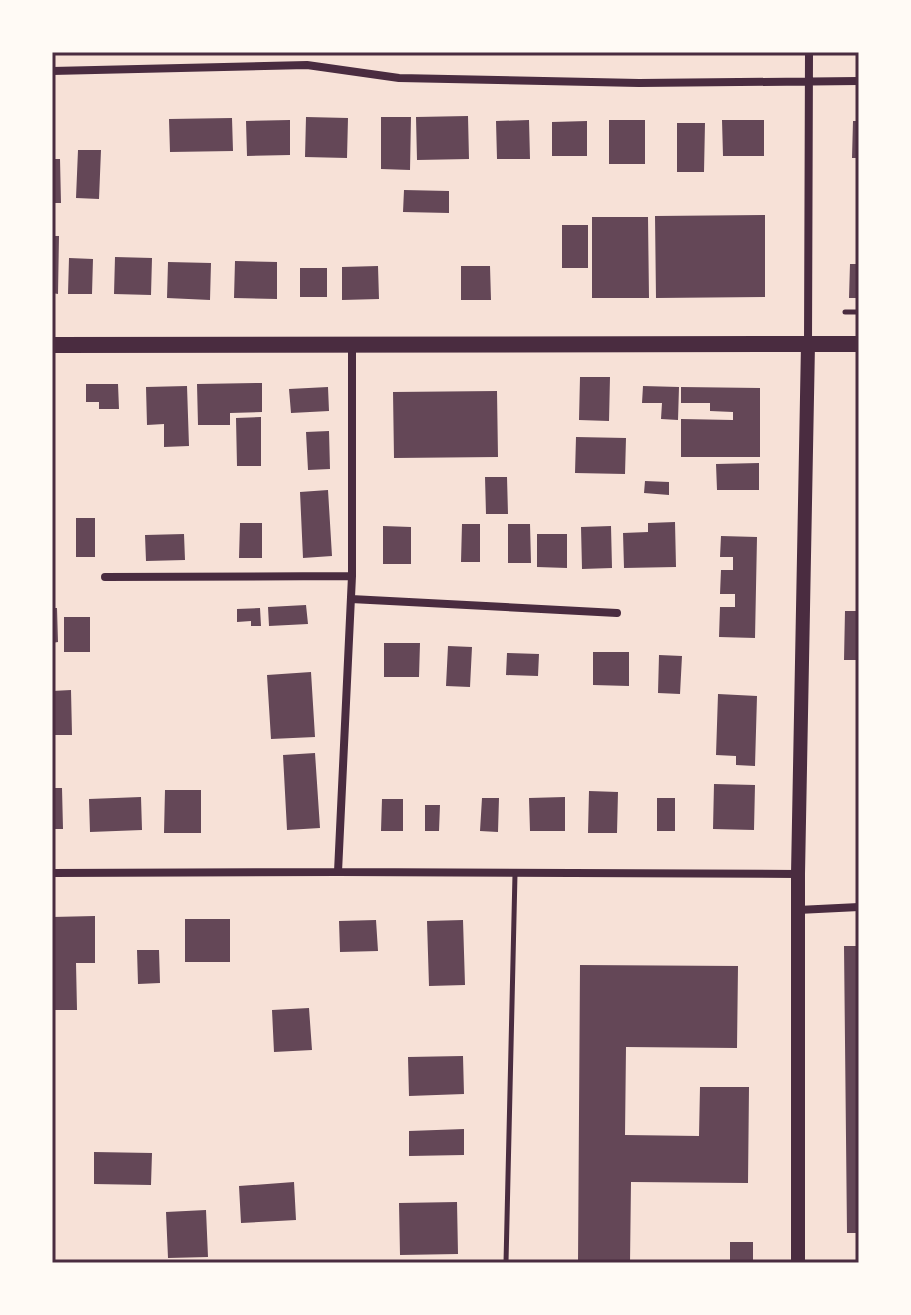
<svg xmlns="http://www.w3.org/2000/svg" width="911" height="1315" font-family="'Open Sans',sans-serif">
  <rect width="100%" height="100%" fill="#f7e1d7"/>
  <path fill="#644757" d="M468,116L469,159L417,160L416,117Z
    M306,117L348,118L347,158L305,157Z
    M381,117H411L410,170L381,169Z
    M232,118L233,151L170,152L169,119Z
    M290,120V155L247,156L246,121Z
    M529,120L530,159H497L496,121Z
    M609,120H645V164H609Z
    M722,120H764V156H723Z
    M587,121V156H552V122Z
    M853,121H859V158H852Z
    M677,123H705L704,172H677Z
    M78,150H101L99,199L76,198Z
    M52,159H60L61,203H52Z
    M404,190L449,191V213L403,212Z
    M765,215V297L656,298L655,216Z
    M592,217H648L649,298H592Z
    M562,225H588V268H562Z
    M52,236H59L58,294L52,293Z
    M115,257L152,258L151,295L114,294Z
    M69,258L93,259L92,294H68Z
    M235,261L277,262V299L234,298Z
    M168,262L211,263L210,300L167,298Z
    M850,264H859V298H849Z
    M378,266L379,299L342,300V267Z
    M461,266H490L491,300H461Z
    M300,268H327V297H300Z
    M580,377H610L609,421L579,420Z
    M262,383V412L230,413V425H198L197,384Z
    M86,384H118L119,409H99V402H86Z
    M187,386L189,446L164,447V424L147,425L146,387Z
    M643,386L679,387L678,420L661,419L662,403H642Z
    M328,387L329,411L291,413L289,389Z
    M681,387L760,388V457H681V419L733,420V412L710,411V403H681Z
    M497,391L498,457L394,458L393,392Z
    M261,417V466H237L236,418Z
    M329,431L330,469L308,470L306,432Z
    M576,437L626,438L625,474L575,473Z
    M759,463V490H717L716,464Z
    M485,477H507L508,514H486Z
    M645,481L669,482V495L644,493Z
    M328,490L332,556L303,558L300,492Z
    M76,518H95V557H76Z
    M675,522L676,567L624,568L623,533L648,532V523Z
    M240,523H262V558H239Z
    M462,524H480V562H461Z
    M508,524H530L531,563H508Z
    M383,526L411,527V564H383Z
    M611,526L612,568L582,569L581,527Z
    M184,534L185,560L146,561L145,535Z
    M537,534H567V568L537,567Z
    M721,536L757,537L755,638L719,637L720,607H735V594H720L721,570H733V557H720Z
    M306,605L308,624L269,626L268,607Z
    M52,608H57L58,642L52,643Z
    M260,608L261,626H251V621L237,622V609Z
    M845,611H859V660H844Z
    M64,617H90V652H64Z
    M384,643H420L419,677H384Z
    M448,646L472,647L470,687L446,686Z
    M593,652H629V686L593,685Z
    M507,653L539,654L538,676L506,675Z
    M659,655L682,656L680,694L658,693Z
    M311,672L315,737L271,739L267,675Z
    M71,690L72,735H52V691Z
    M718,694L757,696L755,766L736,765V756L716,755Z
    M315,753L320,828L287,830L283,755Z
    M714,784L755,785L754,830L713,829Z
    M52,788H62L63,829H52Z
    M165,790H201V833H164Z
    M589,791L618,792L617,833H588Z
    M141,797L142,830L90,832L89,799Z
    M565,797V831H530L529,798Z
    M482,798H499L498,832L480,831Z
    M657,798H675V831H657Z
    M382,799H403V831H381Z
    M425,805H440L439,831H425Z
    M95,916V963H76L77,1010H52V917Z
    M185,919H230V962H185Z
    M376,920L378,951L340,952L339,921Z
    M463,920L465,985L429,986L427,921Z
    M844,946H859V1233H847Z
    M137,950H159L160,983L138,984Z
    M580,965L738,966L737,1048L626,1047L625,1135L699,1136L700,1087H749L748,1183L631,1182L630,1263H578Z
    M309,1008L312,1050L274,1052L272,1010Z
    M463,1056L464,1094L409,1096L408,1057Z
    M464,1129V1155L409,1156V1131Z
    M94,1152L152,1153L151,1185L94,1184Z
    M294,1182L296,1220L241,1223L239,1186Z
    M457,1202L458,1254L400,1255L399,1203Z
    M206,1210L208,1257L168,1258L166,1212Z
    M730,1242H753V1263H730Z"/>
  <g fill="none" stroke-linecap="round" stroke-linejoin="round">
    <path stroke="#4a2c40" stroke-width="5" d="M845,312H859
      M506,1263L515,874"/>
    <path stroke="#4a2c40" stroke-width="8" d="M52,71L307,65L399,78L639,83L859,81
      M808,344L809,52
      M105,577L352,576
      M351,599L617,613
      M338,872L352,576V345
      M52,873L338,872L798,874
      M798,910L859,907"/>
    <path stroke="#4a2c40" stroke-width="14" d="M798,1263V874L808,344"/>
    <path stroke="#4a2c40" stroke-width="16" d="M52,345L859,344"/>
  </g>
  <rect width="911" height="1315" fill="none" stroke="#fffaf5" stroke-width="108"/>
  <rect x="54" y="54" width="803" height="1207" fill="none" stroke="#4a2c40" stroke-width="3"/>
</svg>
